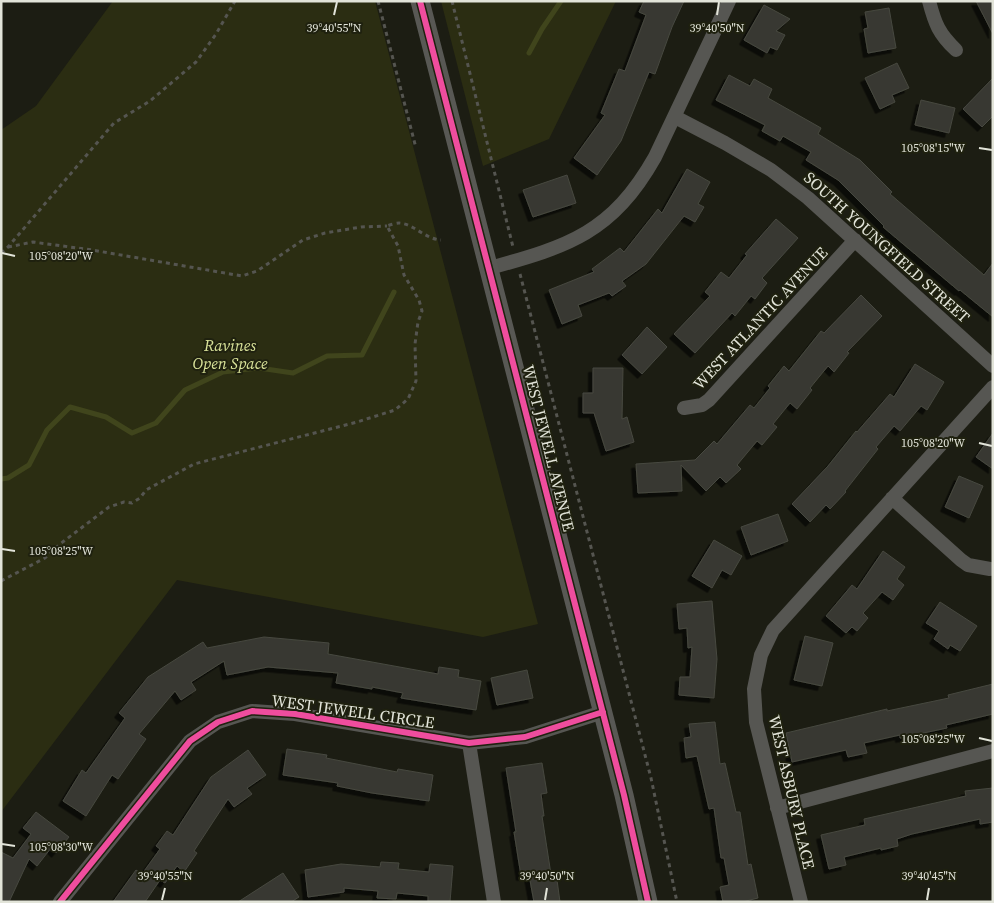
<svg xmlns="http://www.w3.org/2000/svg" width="994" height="903" font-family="'Source Serif 4',serif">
  <defs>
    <filter id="shadow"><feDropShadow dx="-4.5" dy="4.5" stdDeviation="0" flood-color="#0009"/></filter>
  </defs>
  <rect width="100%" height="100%" fill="#1c1d13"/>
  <path fill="#2b2d12" d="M113,1H375L538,624L483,637L177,580L1,812V130L36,106Z
    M441,1H616L549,139L483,166Z"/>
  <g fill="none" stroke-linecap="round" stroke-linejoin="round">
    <path stroke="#40451c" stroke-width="5" d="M529,53L542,29L561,1
      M1,479L8,478L29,465L47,430L70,407L106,417L132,433L156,423L185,390L223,372L259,368L293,373L327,356L362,355L394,292"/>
  </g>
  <path fill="#383930" stroke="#474840" filter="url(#shadow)" d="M644,1H684L672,27L655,74L649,72L621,141L597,175L574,158L605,115L601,113L619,69L625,71L646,15L639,12Z
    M976,1H993V34Z
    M764,5L790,19L776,31L785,35L777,50L770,47L767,53L744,40Z
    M889,8L896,48L868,53L864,29L868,28L865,12Z
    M897,63L909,88L892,95L895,102L880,109L865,78Z
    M729,75L750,86L754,79L772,89L768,98L821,128L818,134L860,160L892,192L890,194L984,275L993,263V317L960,290L959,291L883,227L884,226L838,180L806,160L811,152L783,136L780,141L762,131L765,125L716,100Z
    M993,78V116L982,127L963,109Z
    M921,100L955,108L949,133L915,125Z
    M687,169L710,182L698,204L704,207L695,222L684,216L646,264L622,281L626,286L612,296L609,293L578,305L582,316L562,324L549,290L594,272L592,269L620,248L624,252L658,209L662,213Z
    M567,175L576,203L533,217L523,190Z
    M776,219L798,238L762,278L767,283L755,299L751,296L735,316L732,313L695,353L674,334L710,296L705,292L721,272L729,278L747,255L745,254Z
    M861,295L882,316L847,352L849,353L834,372L828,366L810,388L812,390L797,409L790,403L773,424L777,427L762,445L757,441L737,465L741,469L726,483L720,477L706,491L681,465L682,491L638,493L636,464L695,460L714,441L717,444L750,405L754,408L770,388L768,386L784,366L789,371L821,331L824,333Z
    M647,327L667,347L642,374L622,355Z
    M915,364L944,382L927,410L921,406L900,431L894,426L876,447L878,449L845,491L846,492L830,509L826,505L810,522L792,504L828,466L856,431L857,432L890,394L894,397Z
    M593,368H623L622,419L627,417L634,442L606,451L594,413H583V393H593Z
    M993,433V469L976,457Z
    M959,476L983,486L969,518L945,507Z
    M778,514L788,541L751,555L741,527Z
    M714,540L742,556L731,575L722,570L712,588L692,576Z
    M883,551L905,567L897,579L904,585L893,600L882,592L863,613L868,618L857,631L852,627L846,633L826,616L852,585L857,589Z
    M712,601L717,659L714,698L679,695L680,677H690L692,647L688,648L687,628L679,629L677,604Z
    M940,602L977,626L960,651L950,645L948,649L934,639L939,631L926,623Z
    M805,636L833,643L822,686L794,680Z
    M264,637L329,643L328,654L438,674L439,667L459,670L458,677L481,681L476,710L401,698L403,693L372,687V689L336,683L338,673L268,667L227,675L224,661L191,682L196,690L181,700L175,691L139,734L146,739L118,779L112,775L86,816L63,801L82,770L86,773L125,718L119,713L148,677L203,642L207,648Z
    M527,670L533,698L497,705L491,678Z
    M993,684V714L946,725L947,728L900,738V735L864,743L867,753L848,757L846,750L792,762L786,733L887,709V711L949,698L948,695Z
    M715,722L720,764L725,763L736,812H740L748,865L751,864L758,898L742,902H723L720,887L729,885L724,858H721L714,808L709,809L697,756L686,758L684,738L691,737L689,724Z
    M287,749L327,755L326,758L397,772L398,769L433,775L429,801L372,793L337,786L338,783L283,775Z
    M248,750L266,775L247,788L252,794L234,807L228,799L194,851L197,853L184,872L177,866L165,883L160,880L145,902H113L136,870L142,874L160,849L156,846L167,831L173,835L211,777Z
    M542,763L547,793L541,794L544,816H542L552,881L557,880L560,902H534L529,875L521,876L514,832H516L506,768Z
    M993,788V822L980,824V819L912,834L897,839L898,846L881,850V848L844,857L846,865L829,869L821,835L865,825L864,819L966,796L965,791Z
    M36,812L69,837L56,853L51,848L37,866L29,859L9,902H1V852L13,858L31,834L23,828Z
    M381,862L399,863L398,869L429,872L430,864L453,866L450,902H428V896L397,893L396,899L377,898L378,891L344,888V892L308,897L305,870L341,864L380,867Z
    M283,873L299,897L291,902H238Z"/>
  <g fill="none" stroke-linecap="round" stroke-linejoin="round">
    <path stroke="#555550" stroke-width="3" stroke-dasharray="4 4" stroke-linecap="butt" d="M378,1L416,148
      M452,1L513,247
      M8,247L33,242L92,250L242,276L257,271L303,240L325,233L361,227L387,226
      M1,253L8,247L114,123L150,101L196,62L216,34L235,1
      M520,274L651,778L677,902
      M1,581L45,558L60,544L109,507L124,502L132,503L140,498L146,490L194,464L357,422L395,410L408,399L416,381L415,344L418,322L422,311L419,300L404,275L398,246L387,226C390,225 396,223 399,223C414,224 425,239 441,240"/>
    <path stroke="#565652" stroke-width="14" d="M929,1C935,24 939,34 956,50
      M675,117L725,143L771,170L808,198L993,366
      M490,268C569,246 612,233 655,157L729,1
      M684,408L702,405L709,400L855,240
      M892,498L961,560L968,565L990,569
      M469,743L494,902
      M777,808L993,751
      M60,902L190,741L218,722L252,711L295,714L469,743L525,737L603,712
      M801,902L756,722L754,689L761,655L773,630L993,387"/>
    <path stroke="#585854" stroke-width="19" d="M420,1L624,795L648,902"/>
    <g stroke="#1f210f" stroke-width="9">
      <path id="cycleway" d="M420,1L624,795L648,902
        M60,902L190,741L218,722L252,711L295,714L469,743L525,737L603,712"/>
    </g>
    <use href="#cycleway" stroke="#ef4d9e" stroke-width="6"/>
  </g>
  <path fill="none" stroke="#e2e4d9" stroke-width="2" d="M334,15L337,2M717,15L719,2M979,148L992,150M2,253L15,256M979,443L992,446M2,549L15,551M979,738L992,741M2,844L15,846M162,900L165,888M545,900L547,888M927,900L929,888"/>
  <g text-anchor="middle" stroke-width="4" stroke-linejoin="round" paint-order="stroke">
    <g font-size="16" fill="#e2e4d9" stroke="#1f210f">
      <text transform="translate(887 247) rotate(42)" y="6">SOUTH YOUNGFIELD STREET</text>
      <text transform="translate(760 318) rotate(-47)" y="6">WEST ATLANTIC AVENUE</text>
      <text transform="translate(549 448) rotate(76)" y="6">WEST JEWELL AVENUE</text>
      <text transform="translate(353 711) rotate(8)" y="6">WEST JEWELL CIRCLE</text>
      <text transform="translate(792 792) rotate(77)" y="6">WEST ASBURY PLACE</text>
    </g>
    <g font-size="16" font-style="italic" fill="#d8e198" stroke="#1f210f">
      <text x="230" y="351">Ravines<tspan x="230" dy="18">Open Space</tspan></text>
    </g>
  </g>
  <g font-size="12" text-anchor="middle" fill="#e2e4d9" stroke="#1f210f" stroke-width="4" stroke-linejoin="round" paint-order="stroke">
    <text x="334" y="32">39°40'55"N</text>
    <text x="717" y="32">39°40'50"N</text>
    <text x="933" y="152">105°08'15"W</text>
    <text x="61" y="260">105°08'20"W</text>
    <text x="933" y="447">105°08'20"W</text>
    <text x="61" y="555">105°08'25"W</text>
    <text x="933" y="743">105°08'25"W</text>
    <text x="61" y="851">105°08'30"W</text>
    <text x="165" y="880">39°40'55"N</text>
    <text x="547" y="880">39°40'50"N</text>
    <text x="929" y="880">39°40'45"N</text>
  </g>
  <rect width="994" height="903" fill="none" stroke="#e2e4d9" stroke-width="5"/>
</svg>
